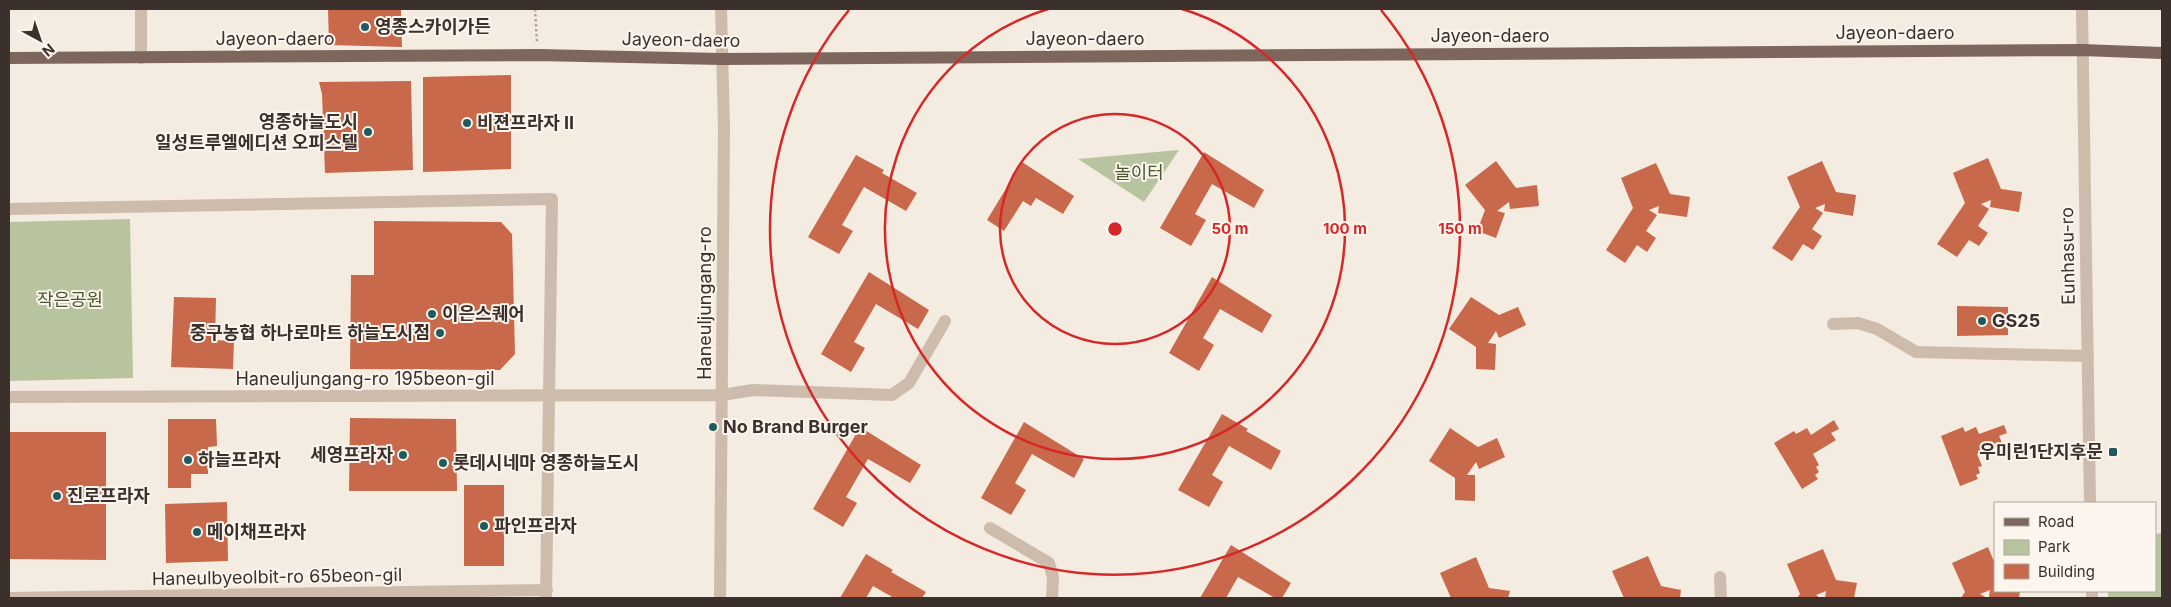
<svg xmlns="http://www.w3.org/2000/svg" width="2171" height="607" font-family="Inter,'Noto Sans KR',sans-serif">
  <rect width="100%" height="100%" fill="#f4ebe1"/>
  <path fill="#b8c4a0" d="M1179,150L1144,202L1078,159Z
    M130,219L133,378L9,381V222Z
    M2162,533V598H2108V591H2155V534Z"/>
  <path fill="#c8694b" d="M328,9H401L402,47L329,45Z
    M511,75V169L423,172V77Z
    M411,81L413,170L325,173L322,94L319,82Z
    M1204,152L1264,190L1254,208L1212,184L1195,214L1206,220L1191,246L1160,228Z
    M856,155L884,170L882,173L917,193L906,211L864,187L842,225L853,231L839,254L808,237Z
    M1988,158L2001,189L2022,192L2019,212L1990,207L1991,200L1981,204L1989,209L1978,226L1988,233L1979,246L1969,240L1957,257L1937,244L1965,203L1953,173Z
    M1496,161L1516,188L1537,185L1539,206L1510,209L1509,202L1497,211L1505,213L1496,238L1477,231L1485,210L1465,185Z
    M1822,161L1836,192L1856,195L1853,216L1824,211L1825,204L1815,208L1823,213L1812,229L1822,236L1813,250L1803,244L1792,261L1772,248L1800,207L1787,177Z
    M1022,162L1074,196L1063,214L1036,198L1031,206L1023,201L1004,231L987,220Z
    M1656,163L1670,194L1690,197L1687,217L1658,213L1659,206L1649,210L1657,215L1646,231L1656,238L1647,252L1637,245L1625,263L1606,250L1633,208L1621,178Z
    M374,221L501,222L512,234L515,354L500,370L350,369L351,275H374Z
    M869,272L929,310L918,329L876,304L854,342L865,348L851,372L821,354Z
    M1212,277L1272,315L1262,333L1220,309L1203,338L1214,345L1199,371L1169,353Z
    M174,297L216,298L215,340L234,341L233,369L171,367Z
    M1471,297L1499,315L1518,307L1526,325L1499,338L1496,331L1488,343L1496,344L1495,370L1476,369V347L1449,329Z
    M1957,306L2008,307V335L1957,336Z
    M1222,414L1248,429L1246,431L1281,451L1271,470L1229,446L1212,475L1223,482L1209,507L1178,490Z
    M350,418L456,419L457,491H349Z
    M168,419H216L217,446L208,447V474H191V488H168Z
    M1834,420L1839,429L1831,433L1836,440L1813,454L1819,465L1816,467L1819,472L1815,475L1818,479L1802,489L1774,443L1794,431L1796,434L1807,428L1811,435Z
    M1024,422L1084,459L1074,478L1032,454L1015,483L1026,490L1011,515L981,498Z
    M2004,425L2007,433L1999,436L2003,445L1977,454L1982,466L1978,467L1980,473L1976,475L1978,479L1960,486L1941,436L1963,427L1965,432L1976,427L1979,434Z
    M860,427L921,465L910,483L868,459L846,497L857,503L843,527L813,509Z
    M1450,428L1478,447L1497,438L1505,457L1479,469L1476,462L1467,475H1475V501L1455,500V478L1429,461Z
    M9,432H106V560L9,559Z
    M464,485H504V566H464Z
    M227,502L228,561L166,563L165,504Z
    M1231,545L1291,583L1282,598H1275L1238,577L1226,598H1200Z
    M1988,547L1995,564V591H2020L2019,598L1989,597L1990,590L1980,594L1987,598H1961L1965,592L1952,563Z
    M1823,549L1836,580L1857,583L1854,598H1825L1826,591L1816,595L1820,598H1797L1800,594L1787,564Z
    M866,554L893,570L891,572L926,592L922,598H894L873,586L866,598H840Z
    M1648,556L1661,586L1681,590L1680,598H1624L1612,571Z
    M1476,557L1489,588L1510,591L1508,598H1451L1440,573Z"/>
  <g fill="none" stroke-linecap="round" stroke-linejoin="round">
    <path stroke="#b9a596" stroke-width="2.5" stroke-dasharray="2.5 2.5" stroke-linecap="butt" d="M535,9L537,42"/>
    <path stroke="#cdbbac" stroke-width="12" d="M2082,9L2090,503
      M141,58V9
      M9,209L552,199L546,598
      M1833,324L1858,323L1877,329L1916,352L2088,356
      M9,397L722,395L753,390L892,395L909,383L945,321
      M990,528L1049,563L1053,577L1052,598
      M1720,577L1721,598
      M2092,591V598
      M9,598L547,590
      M720,598L724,127L721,9"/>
    <path stroke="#7d675c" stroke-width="12" d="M9,58L538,55L721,59L2082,50L2162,53"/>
  </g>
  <g fill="none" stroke="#d62828" stroke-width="2.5">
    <circle cx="1115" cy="229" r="115"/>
    <path d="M1182 9A230 230 0 1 1 1048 9"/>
    <path d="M1381 10A345 345 0 1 1 849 10"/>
  </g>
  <g fill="#1f5a5e" stroke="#fbf5ee" stroke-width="2">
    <circle cx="365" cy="27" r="5"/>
    <circle cx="467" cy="123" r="5"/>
    <circle cx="368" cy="132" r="5"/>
    <circle cx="432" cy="314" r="5"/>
    <circle cx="1982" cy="321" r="5"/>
    <circle cx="440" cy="333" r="5"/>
    <circle cx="713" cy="427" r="5"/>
    <rect x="2108" y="447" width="10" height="10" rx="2.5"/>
    <circle cx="403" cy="455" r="5"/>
    <circle cx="188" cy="460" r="5"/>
    <circle cx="443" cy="463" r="5"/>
    <circle cx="57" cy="496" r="5"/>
    <circle cx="484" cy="526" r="5"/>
    <circle cx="197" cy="532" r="5"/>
  </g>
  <g text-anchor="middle" stroke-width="4" stroke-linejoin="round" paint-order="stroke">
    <g font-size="18" font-weight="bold" fill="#3b302b" stroke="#fbf5ee" text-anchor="start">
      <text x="375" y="33">영종스카이가든</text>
      <text x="358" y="128" text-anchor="end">영종하늘도시<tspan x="358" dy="21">일성트루엘에디션 오피스텔</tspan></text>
      <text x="477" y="129">비젼프라자 II</text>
      <text x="442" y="320">이은스퀘어</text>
      <text x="1992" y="327">GS25</text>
      <text x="430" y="339" text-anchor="end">중구농협 하나로마트 하늘도시점</text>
      <text x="723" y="433">No Brand Burger</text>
      <text x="2103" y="458" text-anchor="end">우미린1단지후문</text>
      <text x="393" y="461" text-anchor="end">세영프라자</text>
      <text x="198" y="466">하늘프라자</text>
      <text x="453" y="469">롯데시네마 영종하늘도시</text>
      <text x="67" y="502">진로프라자</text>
      <text x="494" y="532">파인프라자</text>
      <text x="207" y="538">메이채프라자</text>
    </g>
    <g font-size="18" fill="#3b302b" stroke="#fbf5ee">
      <text x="1895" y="39">Jayeon-daero</text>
      <text x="1490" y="42">Jayeon-daero</text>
      <text x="275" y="45">Jayeon-daero</text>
      <text x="1085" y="45">Jayeon-daero</text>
      <text transform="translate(681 40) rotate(1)" y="6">Jayeon-daero</text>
      <text transform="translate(2068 256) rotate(-91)" y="6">Eunhasu-ro</text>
      <text transform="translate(705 303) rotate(-90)" y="6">Haneuljungang-ro</text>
      <text x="365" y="385">Haneuljungang-ro 195beon-gil</text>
      <text transform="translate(277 577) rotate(-1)" y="6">Haneulbyeolbit-ro 65beon-gil</text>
    </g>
    <g font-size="18" fill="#4a5a2e" stroke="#fbf5ee">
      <text x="1139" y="179">놀이터</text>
      <text x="70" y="306">작은공원</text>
    </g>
  </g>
  <circle cx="1115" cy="229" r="8" fill="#d62828" stroke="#fbf5ee" stroke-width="2.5"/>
  <g font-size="15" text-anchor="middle" font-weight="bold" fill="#d62828" stroke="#fbf5ee" stroke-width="4" stroke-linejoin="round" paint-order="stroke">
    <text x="1230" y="234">50 m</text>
    <text x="1345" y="234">100 m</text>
    <text x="1460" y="234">150 m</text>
  </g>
  <rect width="2171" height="607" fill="none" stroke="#3b302b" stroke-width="20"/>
  <rect x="1994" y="502" width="162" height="90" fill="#fbf5ee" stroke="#aea6a0"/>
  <rect x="2004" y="518" width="25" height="8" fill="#7d675c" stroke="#aea6a0"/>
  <text x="2038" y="527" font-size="15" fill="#3b302b">Road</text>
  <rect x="2004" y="540" width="25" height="15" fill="#b8c4a0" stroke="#aea6a0"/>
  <text x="2038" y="552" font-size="15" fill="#3b302b">Park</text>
  <rect x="2004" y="564" width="25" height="15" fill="#c8694b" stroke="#aea6a0"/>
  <text x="2038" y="577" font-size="15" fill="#3b302b">Building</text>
  <g transform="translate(40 40) rotate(140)" stroke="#fbf5ee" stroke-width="4" paint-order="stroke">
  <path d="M0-4L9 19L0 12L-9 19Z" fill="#3b302b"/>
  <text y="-8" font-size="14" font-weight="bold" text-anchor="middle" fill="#3b302b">N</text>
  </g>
</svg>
